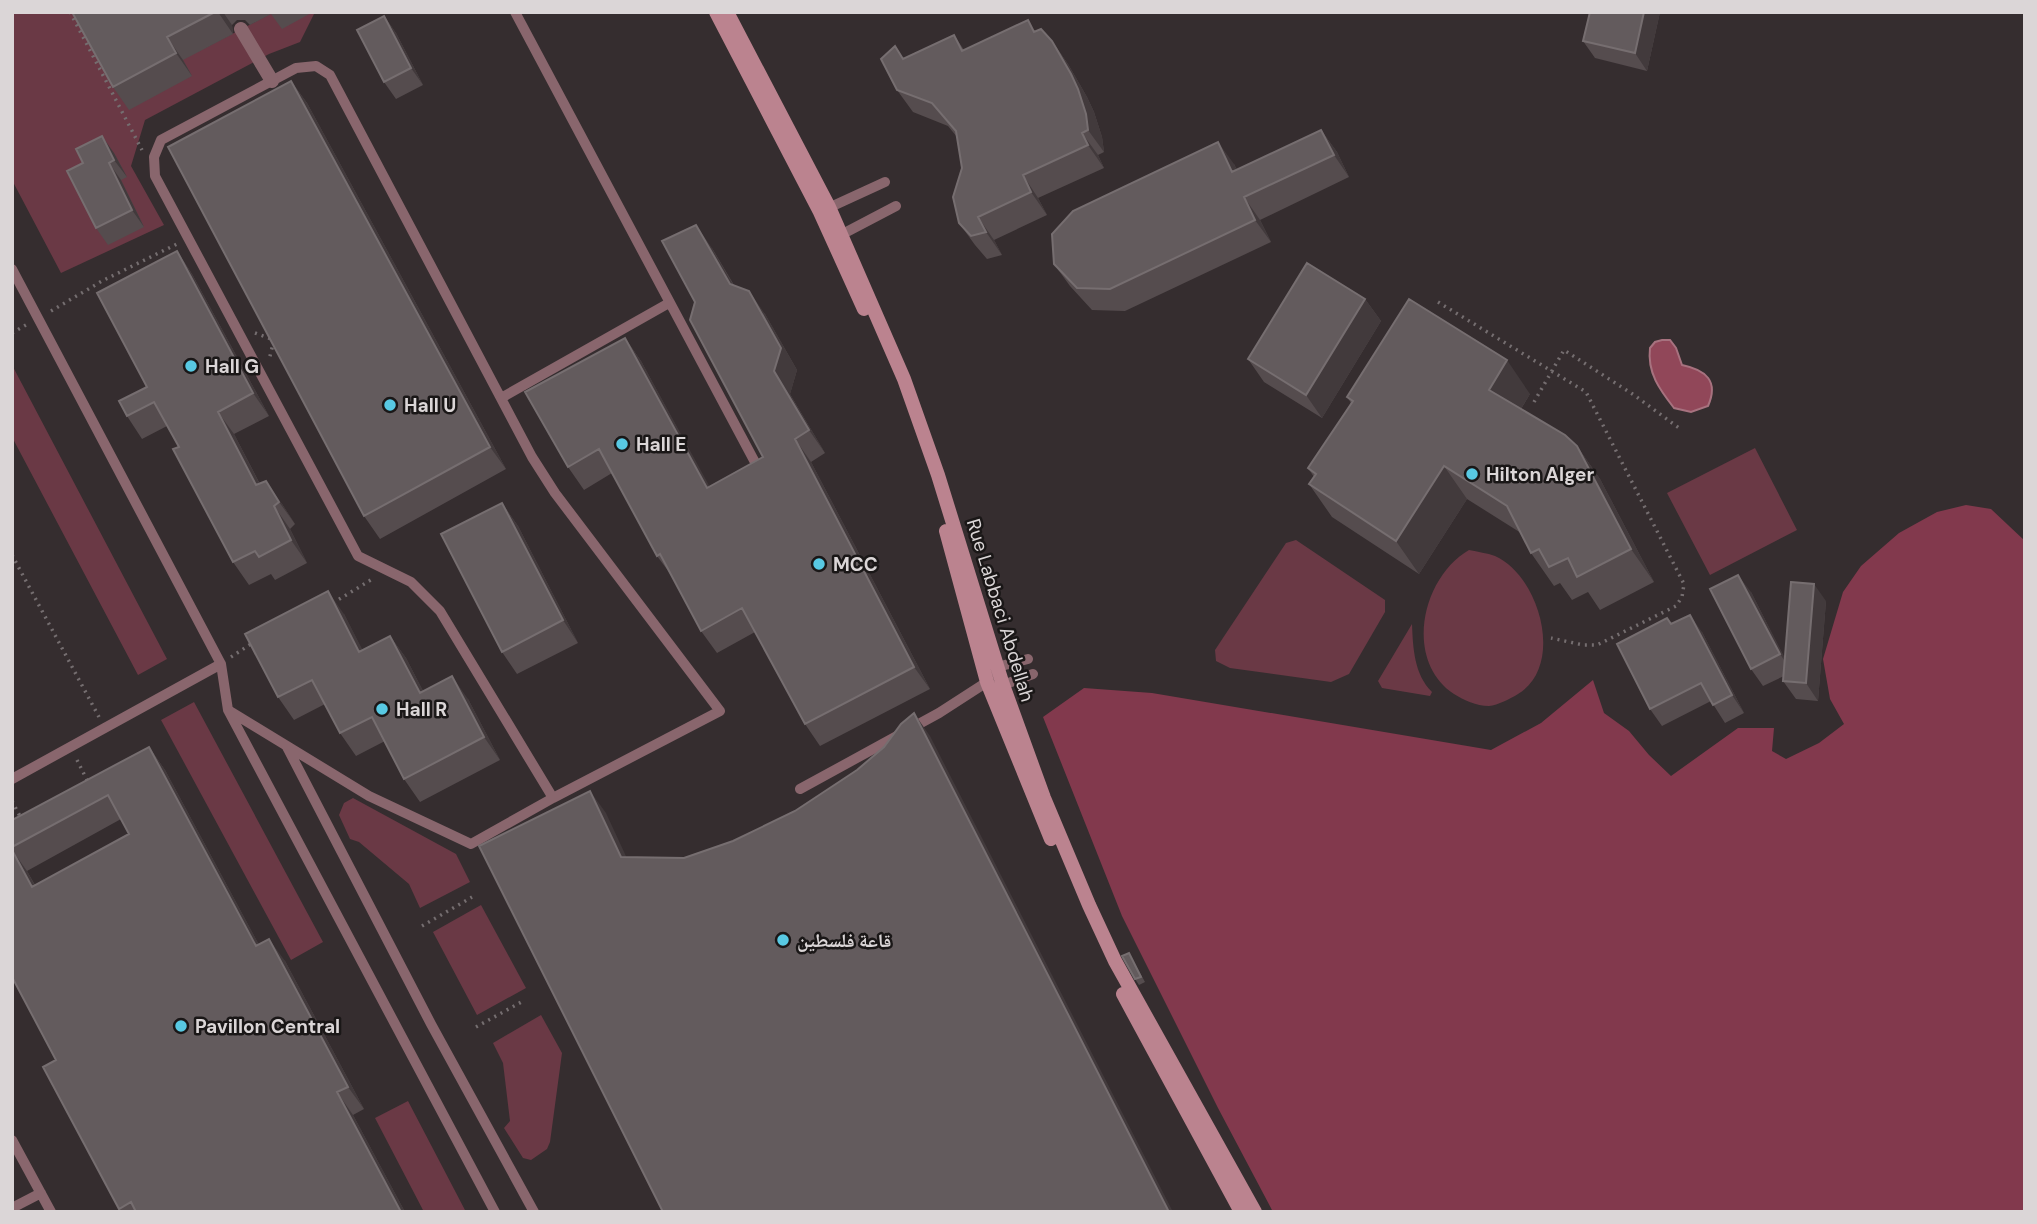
<svg xmlns="http://www.w3.org/2000/svg" width="2037" height="1224" font-family="'DM Sans','Noto Naskh Arabic',sans-serif">
  <rect width="100%" height="100%" fill="#352d2f"/>
  <path fill="#6a3945" d="M12,12H185L205,48L274,12H315L300,42L269,54L145,120L131,166L164,225L61,273L12,180Z
    M12,365L167,659L138,675L12,437Z
    M1755,448L1797,530L1710,575L1667,493Z
    M1296,540L1385,600V612L1349,674L1331,682L1230,668L1216,661L1215,650L1286,543Z
    M1469,550C1478,552 1487,553 1495,556C1540,576 1565,666 1518,694C1510,699 1498,705 1489,706C1476,706 1464,700 1454,694C1403,660 1422,577 1469,550Z
    M1412,624C1413,648 1414,674 1432,692L1430,696L1382,688L1378,681Z
    M194,702L323,942L291,960L161,720Z
    M353,798L456,854L470,882L420,908L409,884L359,842L350,839L339,815L344,803Z
    M481,905L526,988L477,1015L433,932Z
    M541,1015L562,1053L550,1142L547,1149L531,1160L523,1158L504,1128L510,1121L503,1063L493,1043Z
    M408,1101L466,1212H424L375,1118Z"/>
  <path fill="#82394d" d="M1966,505L1991,509L2025,541V1212H1273L1218,1108L1122,916L1043,717L1084,688L1152,693L1491,750L1541,723L1593,680L1604,713L1629,731L1649,755L1671,776L1738,728H1774L1772,751L1786,759L1819,743L1844,724L1830,699L1823,659L1843,592L1861,566L1899,533L1937,512Z"/>
  <path fill="#914759" stroke="#a7727f" stroke-width="2" d="M1662,340H1670L1676,348L1682,365C1706,370 1719,381 1708,406L1691,412L1674,408C1660,390 1647,373 1650,348L1655,342Z"/>
  <g fill="none" stroke-linecap="round" stroke-linejoin="round">
    <path stroke="#756e70" stroke-width="3.5" stroke-dasharray="2 5" stroke-linecap="butt" d="M70,12L142,150
      M1438,302L1586,392L1684,584L1682,597L1676,606L1597,645H1583L1551,638
      M51,311L102,281L177,244
      M12,333L26,325
      M255,333L274,340L269,360
      M1534,402L1564,350L1634,395L1679,428
      M12,555L99,717
      M333,603L374,578
      M231,657L254,642
      M77,760L89,784
      M12,801L22,820
      M422,926L472,897
      M476,1027L525,1000"/>
    <path stroke="#89666d" stroke-width="10" d="M515,12L757,466
      M824,210L885,182
      M835,238L896,206
      M12,269L221,664L228,710L495,1212
      M501,398L669,303
      M996,685H1003L1033,674
      M228,710L369,796L471,844L553,798L720,711L555,493L532,457L330,75L316,66L296,68L161,140L154,157L155,176L358,556L411,582L440,611L553,798
      M287,747L431,1024L534,1212
      M12,779L221,664
      M800,789L939,713L987,682L992,672L997,667L1028,659
      M12,1140L51,1212
      M12,1208L41,1193"/>
    <path stroke="#89666d" stroke-width="14" d="M241,29L272,81"/>
    <path stroke="#bb838f" stroke-width="14" d="M716,12L820,212L864,309
      M727,12L829,207L904,379L938,475L1003,685L1044,798L1089,905L1115,961L1255,1212
      M946,531L987,682L1051,839
      M1123,994L1241,1212"/>
  </g>
  <path fill="#554c4e" fill-rule="evenodd" d="M72,12H313L282,29L271,14L250,25L245,20H237L232,25L233,34L183,60L192,76L129,110L113,87Z
    M1590,12H1660L1647,71L1595,58L1583,41Z
    M384,16L396,33L423,85L396,99L384,82Z
    M1036,31L1052,41L1068,64L1087,97L1094,112L1102,137L1104,152L1098,155L1104,168L1038,198L1047,215L994,240L1002,255L987,259L975,245L959,223L962,168L957,137L948,126L913,112L897,90L904,59L954,35L964,50Z
    M291,81L307,103L506,469L380,539L364,516Z
    M1321,130L1337,152L1349,177L1260,220L1271,242L1125,311L1092,310L1070,286L1054,264L1234,164L1237,170Z
    M114,153L127,177L121,180L144,227L108,245L96,228L67,171Z
    M712,248L734,285L765,314L797,370L790,394L825,453L811,462L930,689L820,746L805,724L755,632L717,653L701,631L672,576L657,556L612,473L584,490L568,467L625,338L641,361L709,487L763,457Z
    M177,251L192,274L269,416L234,434L260,484L282,504L295,524L290,529L307,563L275,580L271,574L249,585L233,562L179,447L167,426L142,439L127,416L147,387Z
    M1365,299L1381,321L1322,418L1264,382L1248,359Z
    M1530,394L1521,409L1577,446L1600,479L1654,582L1600,610L1588,592L1572,600L1560,583L1554,586L1531,553L1521,533L1467,499L1419,574L1332,517L1309,484L1314,477L1308,468L1351,403L1347,397Z
    M502,503L518,526L578,643L517,674L502,652Z
    M1751,592L1785,659L1826,601L1818,701L1796,699L1783,681L1784,676L1763,686L1751,669Z
    M344,614L362,650L390,636L406,658L423,691L468,699L500,760L420,802L404,779L385,741L356,756L340,733L325,704L294,720L278,697Z
    M1672,624L1702,632L1744,713L1725,723L1711,701L1662,726L1650,709Z
    M149,747L165,770L259,945L285,961L364,1109L353,1115L405,1212H121L119,1209L56,1060L12,977V820ZM121,819L129,834L35,885L27,871Z
    M1129,953L1145,982L1139,985L1135,979Z"/>
  <path fill="#423a3c" d="M218,12H223L232,25L233,34Z
    M1644,12H1660L1647,71L1635,53Z
    M384,16L396,33L423,85L411,68Z
    M167,37L183,60L192,76L176,53Z
    M1052,41L1068,64L1087,97L1094,112L1102,137L1104,152L1088,130Z
    M291,81L307,103L506,469L490,447Z
    M1321,130L1337,152L1349,177L1334,155Z
    M1082,133L1098,155L1104,168L1088,145Z
    M102,136L114,153L127,177L114,160Z
    M1218,142L1234,164L1248,194L1232,172Z
    M109,163L121,180L144,227L132,210Z
    M1023,175L1038,198L1047,215L1031,192Z
    M1244,197L1260,220L1271,242L1255,220Z
    M978,217L994,240L1002,255L986,232Z
    M696,225L712,248L746,307L730,284Z
    M177,251L192,274L269,416L253,393Z
    M749,291L765,314L797,370L790,394L825,453L809,430L774,371Z
    M1365,299L1381,321L1322,418L1306,395Z
    M625,338L641,361L723,511L707,488Z
    M1507,360L1530,394L1512,423L1489,390Z
    M218,412L234,434L272,508L256,485Z
    M795,439L811,462L930,689L914,667Z
    M1577,446L1600,479L1654,582L1631,549Z
    M1444,466L1467,499L1419,574L1396,541Z
    M266,481L282,504L295,524L279,502Z
    M502,503L518,526L578,643L563,620Z
    M274,506L290,529L307,563L291,540Z
    M1738,575L1751,592L1792,672L1780,654Z
    M1814,584L1826,601L1818,701L1806,683Z
    M328,591L344,614L375,674L359,652Z
    M1690,615L1702,632L1744,713L1732,695Z
    M390,636L406,658L436,716L420,693Z
    M452,676L468,699L500,760L484,737Z
    M914,713L930,736L1173,1212H1169Z
    M149,747L165,770L272,969L256,946Z
    M590,791L606,813L637,880L621,857Z
    M12,850L27,871L48,910L32,887Z
    M269,939L285,961L364,1109L348,1087Z
    M337,1092L353,1115L405,1212H401Z"/>
  <path fill="#635b5d" stroke="#766e70" stroke-width="2" d="M72,12H215L167,37L176,53L113,87Z
    M1590,12H1644L1635,53L1583,41Z
    M384,16L411,68L384,82L357,30Z
    M1028,20L1034,32L1041,29L1052,41L1071,74L1078,89L1086,114L1088,130L1082,133L1088,145L1023,175L1031,192L978,217L986,232L971,236L959,223L953,197L962,168L956,131L932,103L897,90L881,59L895,46L903,59L954,35L962,51Z
    M291,81L490,447L364,516L168,147Z
    M1321,130L1334,155L1244,197L1255,220L1110,289L1077,288L1054,264L1052,234L1073,211L1218,142L1232,172Z
    M102,136L114,160L109,163L132,210L96,228L67,171L83,163L76,149Z
    M696,225L730,284L749,291L781,348L774,371L809,430L795,439L914,667L805,724L742,608L701,631L660,554L657,556L599,449L568,467L525,392L625,338L707,488L763,457L690,320L695,302L662,241Z
    M177,251L253,393L218,412L256,485L266,481L279,502L274,506L291,540L259,557L255,551L233,562L173,449L179,447L154,402L127,416L119,401L147,387L97,293Z
    M1307,263L1365,299L1306,395L1248,359Z
    M1409,299L1507,360L1489,390L1565,435L1577,446L1631,549L1577,577L1568,558L1549,567L1539,549L1531,553L1507,506L1444,466L1396,541L1309,484L1316,474L1308,468L1353,401L1347,397Z
    M502,503L563,620L502,652L441,534Z
    M1738,575L1780,654L1751,669L1710,589Z
    M1791,582L1814,584L1806,683L1783,681Z
    M328,591L359,652L390,636L420,693L452,676L484,737L404,779L372,717L340,733L312,680L278,697L245,634Z
    M1690,615L1732,695L1713,705L1701,683L1650,709L1617,644L1667,618L1671,624Z
    M914,713L1169,1212H663L479,846L590,791L621,857L684,858L733,841L795,811L857,770L884,747L901,724Z
    M149,747L256,946L269,939L348,1087L337,1092L401,1212H136L131,1202L119,1209L43,1067L56,1060L12,977V850L32,887L129,834L108,795L12,847V820Z
    M1129,953L1141,977L1135,979L1122,956Z"/>
  <g fill="#58c9e3" stroke="#1a1717" stroke-width="2.5">
    <circle cx="191" cy="366" r="7"/>
    <circle cx="390" cy="405" r="7"/>
    <circle cx="622" cy="444" r="7"/>
    <circle cx="1472" cy="474" r="7"/>
    <circle cx="819" cy="564" r="7"/>
    <circle cx="382" cy="709" r="7"/>
    <circle cx="783" cy="940" r="7"/>
    <circle cx="181" cy="1026" r="7"/>
  </g>
  <g text-anchor="middle" stroke-width="5" stroke-linejoin="round" paint-order="stroke">
    <g font-size="19" font-weight="bold" fill="#dbd6d7" stroke="#1a1717" text-anchor="start">
      <text x="205" y="373">Hall G</text>
      <text x="404" y="412">Hall U</text>
      <text x="636" y="451">Hall E</text>
      <text x="1486" y="481">Hilton Alger</text>
      <text x="833" y="571">MCC</text>
      <text x="396" y="716">Hall R</text>
      <text x="797" y="947">قاعة فلسطين</text>
      <text x="195" y="1033">Pavillon Central</text>
    </g>
    <g font-size="19" fill="#dbd6d7" stroke="#1a1717">
      <text transform="translate(1001 610) rotate(73)" y="7">Rue Labbaci Abdellah</text>
    </g>
  </g>
  <rect width="2037" height="1224" fill="none" stroke="#dbd6d7" stroke-width="28"/>
</svg>
